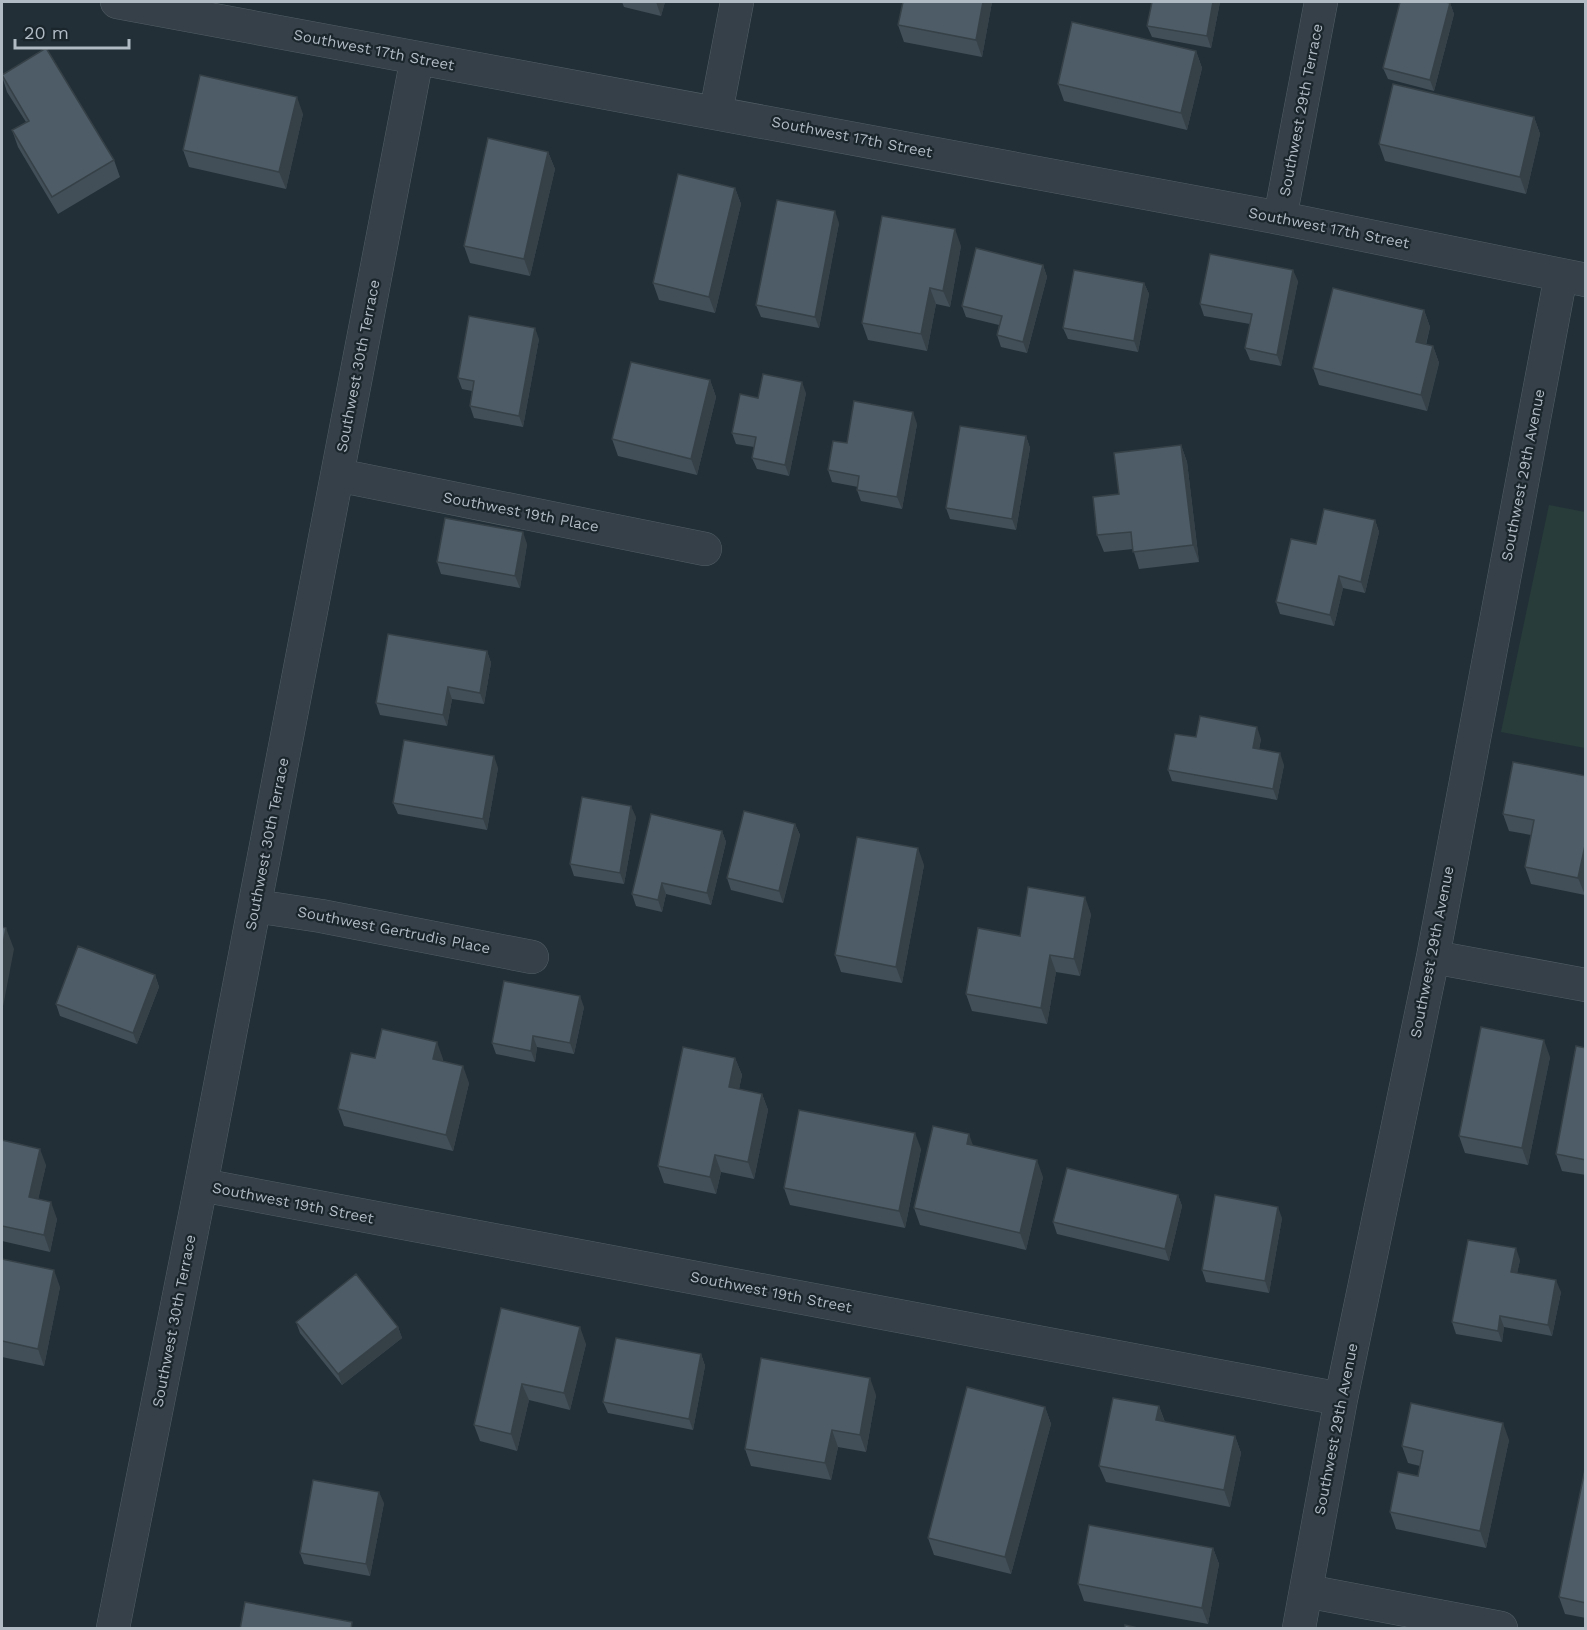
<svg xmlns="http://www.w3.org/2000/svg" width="1587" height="1630" font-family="'Work Sans',sans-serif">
  <rect width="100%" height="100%" fill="#222f37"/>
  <path fill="#283d3a" d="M1549,505L1585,512V748L1501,732Z"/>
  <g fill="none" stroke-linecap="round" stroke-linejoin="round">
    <g stroke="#535e65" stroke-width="34">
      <path id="minor" d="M117,2L1280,218L1586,280
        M716,112L737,2
        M1280,218L1321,2
        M337,475L705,549
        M255,906L321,916L532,957
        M1433,957L1586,985
        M201,1185L1341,1399
        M1306,1591L1501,1628
        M113,1628L201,1185L417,58
        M1299,1628L1341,1399L1433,957L1561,275"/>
    </g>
    <use href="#minor" stroke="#354048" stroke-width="33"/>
  </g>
  <path fill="#424f58" d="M622,2H665L661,16L624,7Z
    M903,2H992L982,57L904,42L898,25Z
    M1220,2L1211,48L1152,37L1147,26Z
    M1450,3L1454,14L1434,91L1388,79L1383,68Z
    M1196,51L1202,68L1187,130L1064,101L1058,84Z
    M2,76L114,160L120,177L58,214L18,147L12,130L26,122L7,92Z
    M303,114L286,189L189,167L183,150Z
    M1534,117L1540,134L1526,194L1385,161L1379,144Z
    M548,152L555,169L530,276L470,263L464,246Z
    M735,188L741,204L715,313L659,300L653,283Z
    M839,223L819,328L761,317L756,305Z
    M961,246L950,307L936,304L927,351L868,340L862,323Z
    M1043,265L1047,277L1027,353L1001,347L997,335L999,325L966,317L962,306Z
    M1298,281L1281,366L1250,360L1245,348L1250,324L1204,316L1200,304Z
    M1144,283L1149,294L1138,352L1068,339L1063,328Z
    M1424,310L1430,327L1426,345L1433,346L1439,363L1427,411L1319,385L1313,368Z
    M539,339L523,427L474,418L470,406L472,391L462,389L458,378Z
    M710,380L716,397L697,475L618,456L612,439Z
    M806,393L789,476L757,469L752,458L754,447L736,444L732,433L758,398Z
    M917,424L902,509L861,501L857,490L858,487L832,482L828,470Z
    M1026,436L1030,448L1016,530L950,519L946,508Z
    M1181,445L1187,462L1199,562L1139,569L1133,549L1104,552L1097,535L1119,494Z
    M1375,520L1379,532L1365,593L1343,588L1334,626L1280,614L1276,602L1316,544Z
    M527,544L520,588L441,574L437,562Z
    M487,651L491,663L484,704L452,699L447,726L380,715L376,703Z
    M1196,737L1261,739L1259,749L1284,765L1277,800L1172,781L1168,770Z
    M498,768L487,830L398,814L393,803Z
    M1586,776V890L1585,895L1531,884L1525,867L1531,835L1509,831L1503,814Z
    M636,817L624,884L574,876L570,864Z
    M795,824L800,835L783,903L731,890L727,878Z
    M722,831L726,842L711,905L666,894L662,912L636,906L632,894Z
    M924,865L902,983L841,972L835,955Z
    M1091,914L1080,976L1056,972L1047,1024L972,1011L966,994L1020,936Z
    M155,975L159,987L137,1044L60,1016L56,1004Z
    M584,1007L574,1054L537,1047L535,1062L496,1054L492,1043Z
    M1586,1048V1175L1562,1171L1556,1154Z
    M1550,1057L1528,1165L1465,1153L1459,1136Z
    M375,1058L443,1059V1061L469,1083L453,1151L344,1126L338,1109Z
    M735,1058L742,1075L739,1089L762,1094L768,1110L754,1179L721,1172L716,1194L664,1183L658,1166Z
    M2,1140L46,1165L38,1199L57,1219L50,1252L2,1241Z
    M973,1146L1043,1177L1026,1250L920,1225L914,1208Z
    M921,1149L905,1228L790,1205L784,1188Z
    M1178,1195L1182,1206L1169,1261L1057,1234L1053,1222Z
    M1282,1218L1269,1293L1206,1282L1202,1270Z
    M2,1259L60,1287L44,1366L2,1357Z
    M1520,1260L1517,1273L1561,1292L1552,1336L1504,1327L1502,1342L1456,1334L1452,1322Z
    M501,1308L586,1344L570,1410L529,1400L517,1451L480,1441L474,1425Z
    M296,1322L398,1327L402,1338L342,1385L300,1333Z
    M701,1354L705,1366L693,1430L608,1413L603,1402Z
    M876,1395L866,1452L838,1447L831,1480L751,1466L745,1449Z
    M1159,1406L1165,1422L1235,1436L1241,1453L1230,1507L1106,1482L1099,1466Z
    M1045,1407L1051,1424L1011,1574L934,1555L928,1538Z
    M1509,1440L1486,1548L1396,1529L1390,1512L1418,1476L1420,1466L1408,1463L1402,1446Z
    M1586,1469V1618L1565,1614L1559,1597Z
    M384,1503L370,1576L304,1564L300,1553Z
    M1213,1548L1219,1564L1208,1624L1084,1601L1078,1584Z"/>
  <path fill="#364047" d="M656,2H665L661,16Z
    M983,2H992L982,57L976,40Z
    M1213,2H1220L1211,48L1207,36Z
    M1450,3L1454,14L1434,91L1430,80Z
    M1196,51L1202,68L1187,130L1181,113Z
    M297,97L303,114L286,189L279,172Z
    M1534,117L1540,134L1526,194L1520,177Z
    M548,152L555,169L530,276L524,259Z
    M735,188L741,204L715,313L709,297Z
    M835,211L839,223L819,328L815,317Z
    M955,229L961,246L950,307L943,291Z
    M1043,265L1047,277L1027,353L1023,342Z
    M1293,270L1298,281L1281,366L1277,355Z
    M1144,283L1149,294L1138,352L1134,341Z
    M930,288L936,304L927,351L921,334Z
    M1424,310L1430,327L1422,359L1416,342Z
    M535,328L539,339L523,427L519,416Z
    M1433,346L1439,363L1427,411L1421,395Z
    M710,380L716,397L697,475L691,459Z
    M802,382L806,393L789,476L785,465Z
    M913,412L917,424L902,509L897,497Z
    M1026,436L1030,448L1016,530L1012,519Z
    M1181,445L1187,462L1199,562L1193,545Z
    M1375,520L1379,532L1365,593L1361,582Z
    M523,532L527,544L520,588L515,576Z
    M1339,576L1343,588L1334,626L1330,615Z
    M487,651L491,663L484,704L480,693Z
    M448,687L452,699L447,726L443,715Z
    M1257,727L1261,739L1257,760L1253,748Z
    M1280,753L1284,765L1277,800L1273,789Z
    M494,756L498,768L487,830L483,819Z
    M631,806L636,817L624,884L620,873Z
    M795,824L800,835L783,903L779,891Z
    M722,831L726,842L711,905L707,893Z
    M1586,841V890L1585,895L1578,878Z
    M918,848L924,865L902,983L896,967Z
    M662,883L666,894L662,912L658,900Z
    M1085,897L1091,914L1080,976L1074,959Z
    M6,928L14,949L2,1012V949Z
    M1050,955L1056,972L1047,1024L1041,1008Z
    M155,975L159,987L137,1044L133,1033Z
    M580,996L584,1007L574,1054L570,1043Z
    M533,1036L537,1047L535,1062L531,1051Z
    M1544,1040L1550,1057L1528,1165L1522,1148Z
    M437,1042L443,1059L439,1076L433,1059Z
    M735,1058L742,1075L736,1104L729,1087Z
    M463,1066L469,1083L453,1151L446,1135Z
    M762,1094L768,1110L754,1179L748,1162Z
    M915,1133L921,1149L905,1228L899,1211Z
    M969,1134L975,1151L967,1144Z
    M40,1149L46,1165L35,1214L29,1197Z
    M715,1155L721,1172L716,1194L710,1177Z
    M1037,1160L1043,1177L1026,1250L1020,1233Z
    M1178,1195L1182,1206L1169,1261L1165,1249Z
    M51,1202L57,1219L50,1252L44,1235Z
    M1278,1207L1282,1218L1269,1293L1265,1281Z
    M1516,1248L1520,1260L1515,1283L1511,1272Z
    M54,1270L60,1287L44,1366L38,1349Z
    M1556,1280L1561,1292L1552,1336L1548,1325Z
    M1500,1316L1504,1327L1502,1342L1498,1331Z
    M398,1327L402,1338L342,1385L338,1374Z
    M580,1327L586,1344L570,1410L564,1393Z
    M701,1354L705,1366L693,1430L689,1419Z
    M870,1378L876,1395L866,1452L860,1435Z
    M522,1384L529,1400L517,1451L511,1434Z
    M1159,1406L1165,1423L1156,1420Z
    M1045,1407L1051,1424L1011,1574L1005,1557Z
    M1503,1423L1509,1440L1486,1548L1480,1531Z
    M832,1430L838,1447L831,1480L825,1463Z
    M1235,1436L1241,1453L1230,1507L1224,1490Z
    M379,1492L384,1503L370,1576L366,1564Z
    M1213,1548L1219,1564L1208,1624L1202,1608Z"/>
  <path fill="#4d5c66" stroke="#364047" stroke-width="1.5" d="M903,2H983L976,40L898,25Z
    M1152,2H1213L1207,36L1147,26Z
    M1400,2H1446L1450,3L1430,80L1383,68Z
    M1072,22L1196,51L1181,113L1058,84Z
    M46,48L114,160L52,197L12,130L29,121L2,75Z
    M200,75L297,97L279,172L183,150Z
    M1393,84L1534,117L1520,177L1379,144Z
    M488,138L548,152L524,259L464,246Z
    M678,174L735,188L709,297L653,283Z
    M777,200L835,211L815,317L756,305Z
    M882,216L955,229L943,291L930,288L921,334L862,323Z
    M976,248L1043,265L1023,342L997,335L1002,316L962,306Z
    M1210,254L1293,270L1277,355L1245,348L1252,314L1200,304Z
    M1074,270L1144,283L1134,341L1063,328Z
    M1333,288L1424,310L1416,342L1433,346L1421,395L1313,368Z
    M469,316L535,328L519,416L470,406L474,381L458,378Z
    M631,362L710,380L691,459L612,439Z
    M763,374L802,382L785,465L752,458L756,437L732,433L740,394L758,398Z
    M854,401L913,412L897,497L857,490L859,476L828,470L833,441L847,443Z
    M960,426L1026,436L1012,519L946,508Z
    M1181,445L1193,545L1133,552L1131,532L1097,535L1093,497L1119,494L1114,453Z
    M1324,509L1375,520L1361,582L1339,576L1330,615L1276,602L1291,539L1316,544Z
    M445,518L523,532L515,576L437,562Z
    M388,634L487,651L480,693L448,687L443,715L376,703Z
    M1200,716L1257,727L1253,748L1280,753L1273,789L1168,770L1175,734L1196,737Z
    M404,740L494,756L483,819L393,803Z
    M1513,762L1586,776V841L1578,878L1525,867L1534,820L1503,814Z
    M582,797L631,806L620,873L570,864Z
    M744,811L795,824L779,891L727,878Z
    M651,814L722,831L707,893L662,883L658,900L632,894Z
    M857,837L918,848L896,967L835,955Z
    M1028,887L1085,897L1074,959L1050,955L1041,1008L966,994L978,928L1020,936Z
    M2,927L6,928L2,949Z
    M78,946L155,975L133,1033L56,1004Z
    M504,981L580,996L570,1043L533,1036L531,1051L492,1043Z
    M1481,1027L1544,1040L1522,1148L1459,1136Z
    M382,1029L437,1042L433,1059L463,1066L446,1135L338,1109L351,1053L375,1058Z
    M1576,1046L1586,1048V1160L1556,1154Z
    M683,1047L735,1058L729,1087L762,1094L748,1162L715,1155L710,1177L658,1166Z
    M799,1110L915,1133L899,1211L784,1188Z
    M933,1126L969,1134L967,1144L1037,1160L1020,1233L914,1208Z
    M2,1140L40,1149L29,1197L51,1202L44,1235L2,1226Z
    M1067,1168L1178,1195L1165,1249L1053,1222Z
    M1215,1195L1278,1207L1265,1281L1202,1270Z
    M1468,1240L1516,1248L1511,1272L1556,1280L1548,1325L1500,1316L1498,1331L1452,1322Z
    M2,1259L54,1270L38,1349L2,1341Z
    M356,1274L398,1327L338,1374L296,1322Z
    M501,1308L580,1327L564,1393L522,1384L511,1434L474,1425Z
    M616,1338L701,1354L689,1419L603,1402Z
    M761,1358L870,1378L860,1435L832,1430L825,1463L745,1449Z
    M967,1387L1045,1407L1005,1557L928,1538Z
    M1113,1398L1159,1406L1156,1420L1235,1436L1224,1490L1099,1466Z
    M1411,1403L1503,1423L1480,1531L1390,1512L1398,1472L1418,1476L1423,1451L1402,1446Z
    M1585,1469H1586V1603L1559,1597Z
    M313,1480L379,1492L366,1564L300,1553Z
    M1089,1525L1213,1548L1202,1608L1078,1584Z
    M245,1602L352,1622L351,1629H240Z
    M1125,1625L1142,1629H1125Z"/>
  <g text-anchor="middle" stroke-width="4.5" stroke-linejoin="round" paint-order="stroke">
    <g font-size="15" fill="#b0bbc4" stroke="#1b252c">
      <text transform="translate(374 50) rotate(11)" y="5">Southwest 17th Street</text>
      <text transform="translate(1301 110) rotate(-79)" y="5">Southwest 29th Terrace</text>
      <text transform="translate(852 137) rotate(11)" y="5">Southwest 17th Street</text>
      <text transform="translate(1329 228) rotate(11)" y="5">Southwest 17th Street</text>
      <text transform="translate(358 366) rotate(-79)" y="5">Southwest 30th Terrace</text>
      <text transform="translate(1523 475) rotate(-79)" y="5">Southwest 29th Avenue</text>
      <text transform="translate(521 512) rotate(11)" y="5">Southwest 19th Place</text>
      <text transform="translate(267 844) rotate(-79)" y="5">Southwest 30th Terrace</text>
      <text transform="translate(394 930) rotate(11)" y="5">Southwest Gertrudis Place</text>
      <text transform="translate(1432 952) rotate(-79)" y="5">Southwest 29th Avenue</text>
      <text transform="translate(293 1203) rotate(11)" y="5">Southwest 19th Street</text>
      <text transform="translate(771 1292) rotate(11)" y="5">Southwest 19th Street</text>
      <text transform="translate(174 1321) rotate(-79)" y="5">Southwest 30th Terrace</text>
      <text transform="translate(1336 1429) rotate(-79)" y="5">Southwest 29th Avenue</text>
    </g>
  </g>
  <rect width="1587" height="1630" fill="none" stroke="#b0bbc4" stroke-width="6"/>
  <path d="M15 39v9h114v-9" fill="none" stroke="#b0bbc4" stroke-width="3"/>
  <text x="24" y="39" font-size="18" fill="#b0bbc4" stroke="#1b252c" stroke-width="4.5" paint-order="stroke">20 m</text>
</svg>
